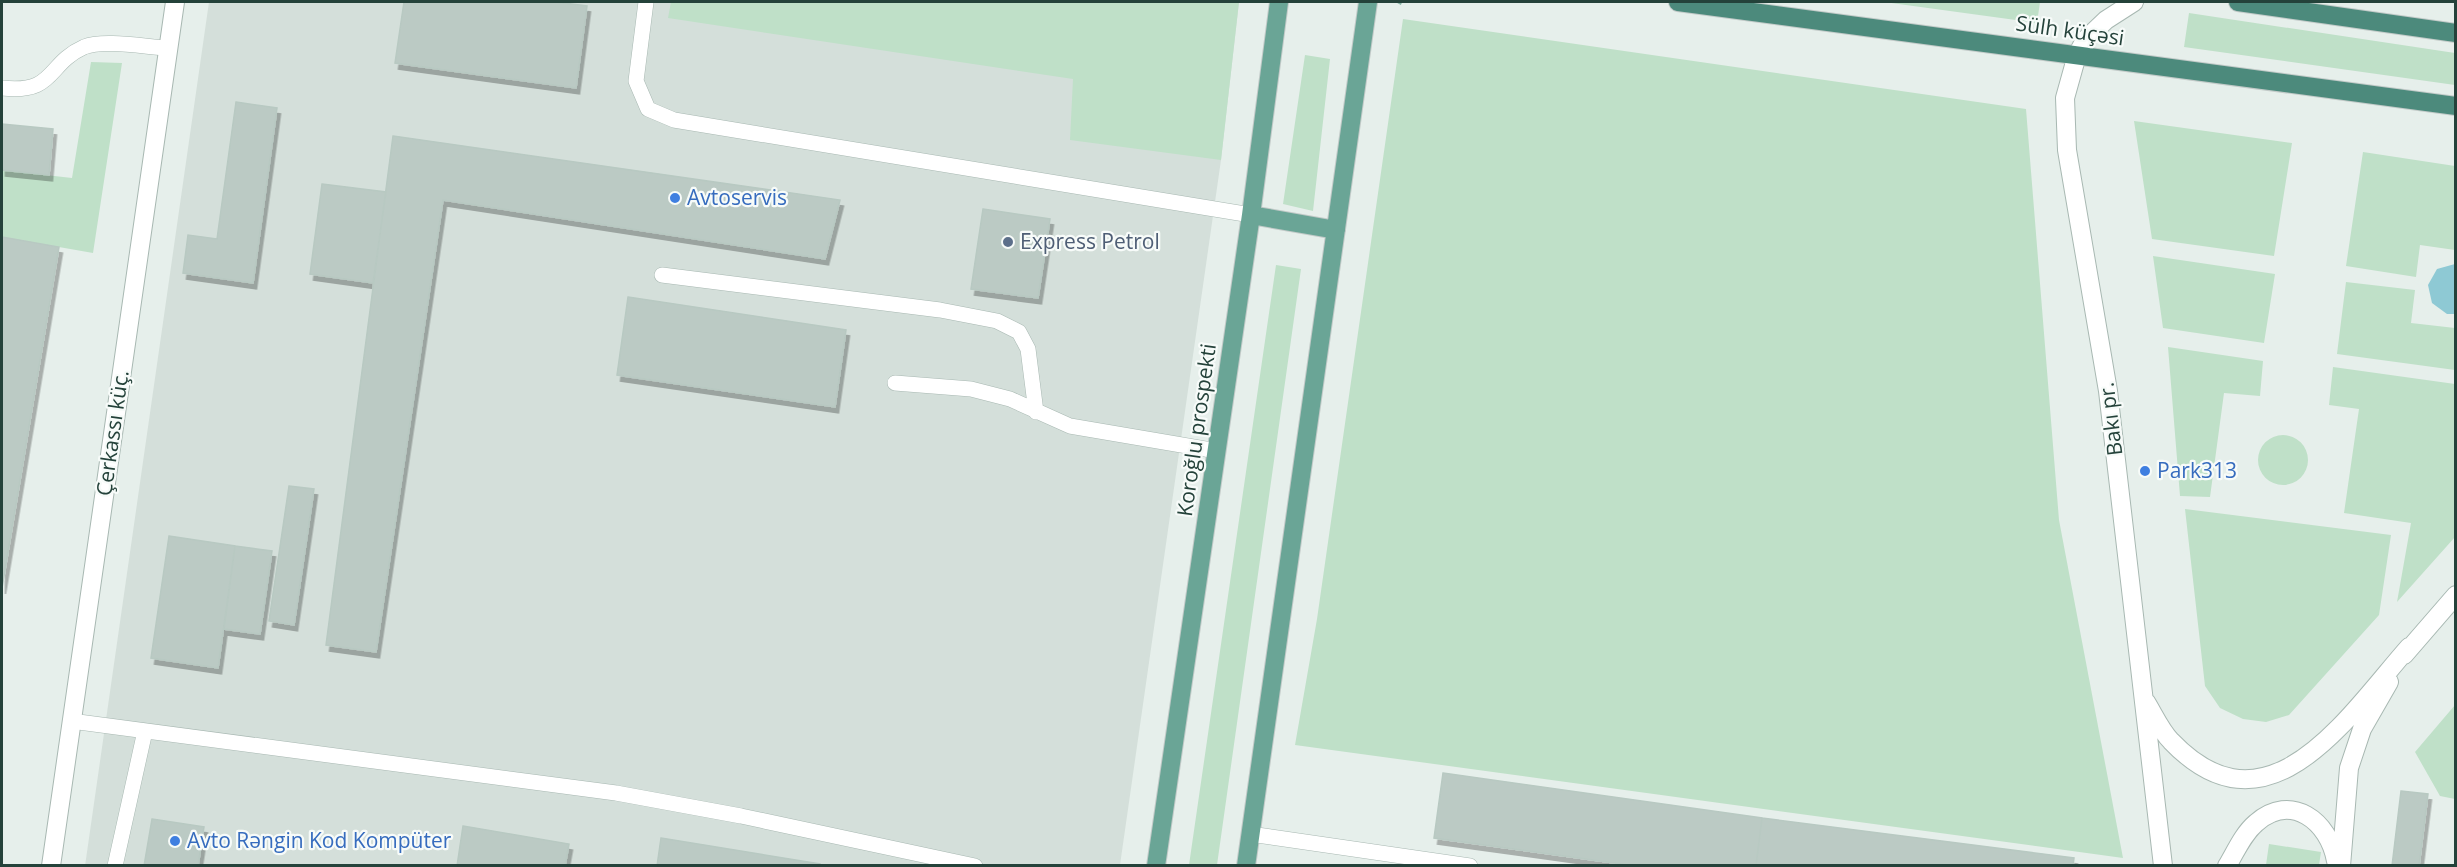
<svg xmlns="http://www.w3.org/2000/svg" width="2457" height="867" font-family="'Open Sans',sans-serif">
  <defs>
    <filter id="shadow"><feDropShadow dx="3.5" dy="6" stdDeviation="0" flood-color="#0004"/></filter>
  </defs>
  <rect width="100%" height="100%" fill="#e6efeb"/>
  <path fill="#d4dfda" d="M209,2H1239L1221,160L1120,865L85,866Z"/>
  <path fill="#bfe0c8" d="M671,2H1239L1221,160L1070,140L1073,79L668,18Z
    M1884,2H2040L2037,23Z
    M2189,13L2455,53V85L2184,47Z
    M1403,19L2026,109L2059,520L2123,858L1295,745L1317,619Z
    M1305,55L1330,59L1313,211L1283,204Z
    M91,62L122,63L93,253L2,237V170L72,178Z
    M2134,121L2292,143L2274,256L2152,239Z
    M2363,152L2455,166V250L2420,245L2416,277L2346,266Z
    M2153,256L2275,274L2264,343L2163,328Z
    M1276,265L1301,269L1217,865H1189Z
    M2346,282L2415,290L2411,323L2455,328V370L2337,354Z
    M2168,347L2263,361L2260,396L2224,393L2210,497L2180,496Z
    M2333,367L2455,384V537L2397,602L2411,523L2344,513L2359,409L2329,405Z
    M2258 460a25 25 0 1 1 50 0a25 25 0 1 1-50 0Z
    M2185,509L2391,535L2379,615L2289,715L2266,722L2243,719L2220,708L2205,686Z
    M2455,705V799L2440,796L2415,752Z
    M2269,844L2321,852L2319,865H2266Z"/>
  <path fill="#8ec9d4" d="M2455,264V314H2447L2432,303L2428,285L2437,269Z"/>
  <path fill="#bbcac4" stroke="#b8c9c2" stroke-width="1.5" filter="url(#shadow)" d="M404,2H556L587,6L576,88L395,63Z
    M236,102L277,108L253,283L183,273L188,235L217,239Z
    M2,124L53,129L49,175L2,170Z
    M393,136L840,200L825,259L443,200L376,652L326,645Z
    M322,184L386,192L373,283L310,274Z
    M983,209L1050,219L1038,298L971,289Z
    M2,237L59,247L2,588Z
    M628,297L846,330L835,407L617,375Z
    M289,486L314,489L294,625L269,621Z
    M169,536L235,546L218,668L151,658Z
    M235,546L272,551L260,634L224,629Z
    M1443,773L1762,818L1756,866H1636L1434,838Z
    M2401,791L2428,794L2419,866H2392Z
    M1762,818L2074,858L2073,866H1756Z
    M152,819L204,827L198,866H144Z
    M463,826L569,844L565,866H457Z
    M661,838L820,864V866H657Z"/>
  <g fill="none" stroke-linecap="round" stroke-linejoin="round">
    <g stroke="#a8b8b2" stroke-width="16">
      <path id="service" d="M646,2L636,81L648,109L674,120L1251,215
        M2,88C56,94 46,64 84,47C103,39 146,47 168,48
        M662,275L940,310L997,321L1019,332L1028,349L1036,412
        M895,383L971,389L1010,399L1070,426L1217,451
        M71,721L616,793L741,816L975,866
        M1250,834L1470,866
        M115,866L145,731"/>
    </g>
    <g stroke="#a8b8b2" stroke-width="20">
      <path id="tertiary" d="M2134,2L2106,20L2085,40L2077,55L2065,98L2067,150L2108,391L2163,866
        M2404,655L2456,595
        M2146,702C2154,715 2161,731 2171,741C2268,843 2348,716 2409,647
        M51,866L175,2
        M2227,866C2236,851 2243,834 2256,823C2291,792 2329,821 2336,861
        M2341,866L2349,768L2362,729L2389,682"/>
    </g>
    <g stroke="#c2cac8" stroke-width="20">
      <path id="primary" d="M1251,215L1336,230
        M1156,866L1251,215L1279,2
        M1246,866L1368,2"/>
    </g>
    <g stroke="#c2cac8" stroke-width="20">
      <path id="trunk" d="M1678,2L2456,106
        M2238,2L2456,33"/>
    </g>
    <path stroke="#86b3a5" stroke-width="4" stroke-dasharray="3 4.5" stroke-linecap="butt" d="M1399,4L1400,2"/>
    <use href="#service" stroke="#fff" stroke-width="15"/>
    <use href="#tertiary" stroke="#fff" stroke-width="18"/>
    <use href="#primary" stroke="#6aa596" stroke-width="18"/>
    <use href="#trunk" stroke="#4c8a7c" stroke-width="18"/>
  </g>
  <g fill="#3f7fe0" stroke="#f7fbf9" stroke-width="2">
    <circle cx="675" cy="198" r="6"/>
    <circle cx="2145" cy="471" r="6"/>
    <circle cx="175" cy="841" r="6"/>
  </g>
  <circle fill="#5c6f8a" stroke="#f7fbf9" stroke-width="2" cx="1008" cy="242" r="6"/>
  <g text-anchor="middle" stroke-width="4.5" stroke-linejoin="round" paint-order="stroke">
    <g font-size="21" fill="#24423a" stroke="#f7fbf9">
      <text transform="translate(2070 31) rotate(8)" y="7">Sülh küçəsi</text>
      <text transform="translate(2111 419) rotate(-97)" y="7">Bakı pr.</text>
      <text transform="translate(1197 430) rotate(-82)" y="7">Koroğlu prospekti</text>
      <text transform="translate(113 433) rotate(-82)" y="7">Çerkassı küç.</text>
    </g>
    <g font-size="21" fill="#366cbe" stroke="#f7fbf9" text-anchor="start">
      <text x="687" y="205">Avtoservis</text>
      <text x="2157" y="478">Park313</text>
      <text x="187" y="848">Avto Rəngin Kod Kompüter</text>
    </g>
    <g font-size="21" fill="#4e5e75" stroke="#f7fbf9" text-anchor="start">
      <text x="1020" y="249">Express Petrol</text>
    </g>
  </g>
  <rect width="2457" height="867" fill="none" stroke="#24423a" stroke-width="6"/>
</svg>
